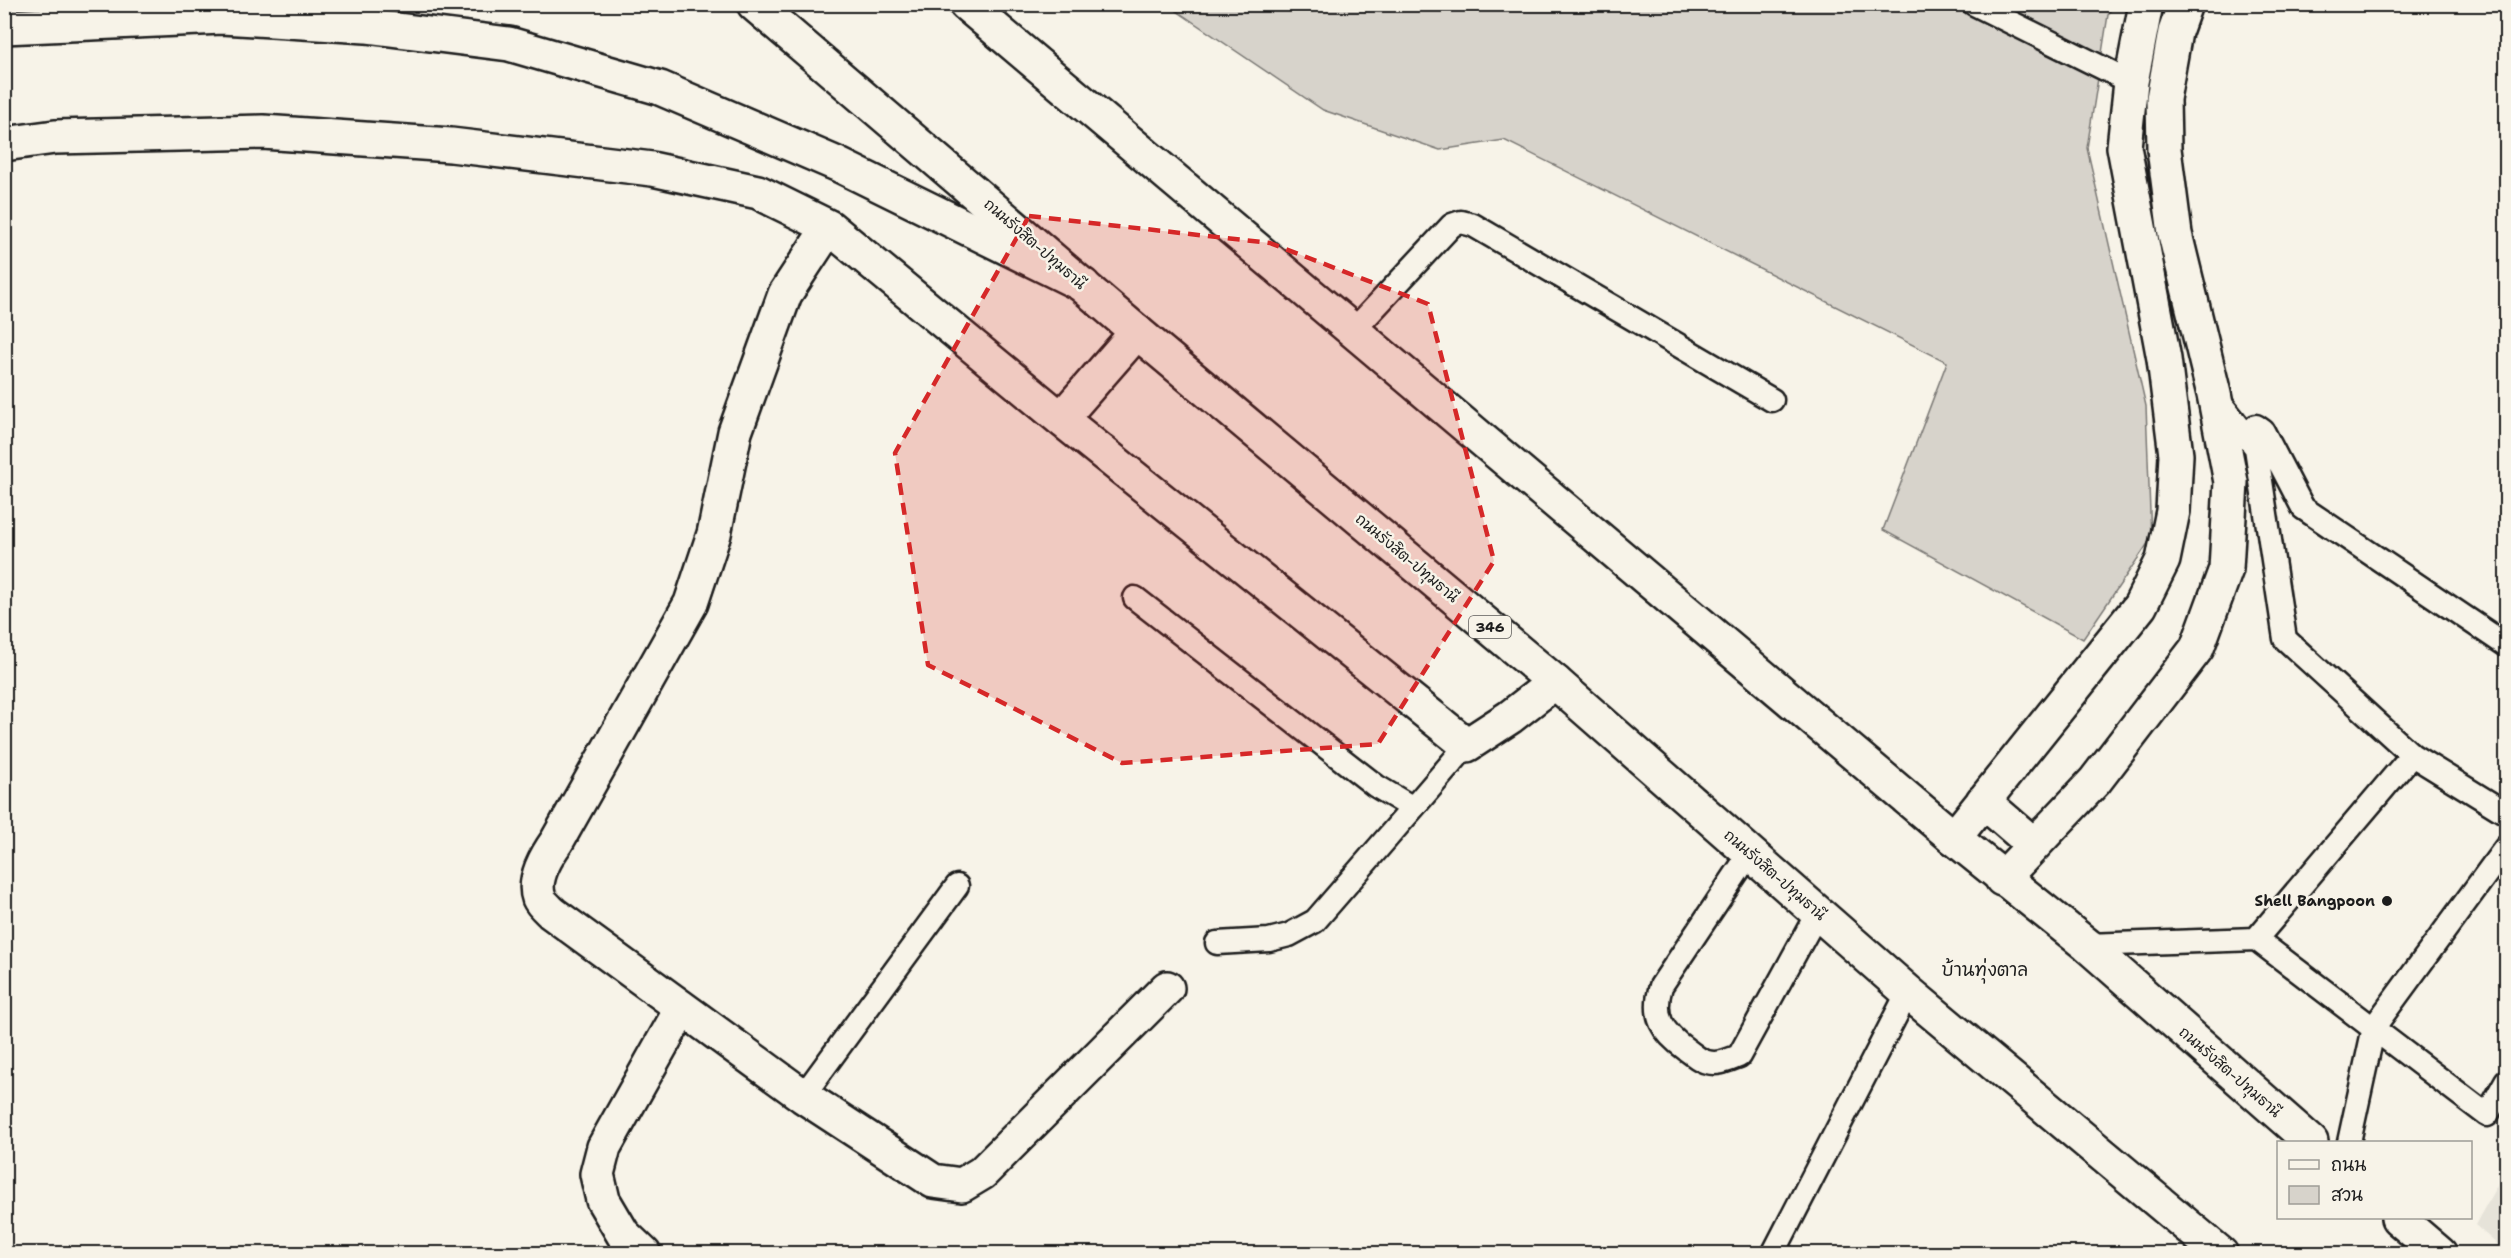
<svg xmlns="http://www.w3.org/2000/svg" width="2511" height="1258" font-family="'Shantell Sans','Playpen Sans Thai',sans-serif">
  <rect width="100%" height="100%" fill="#f7f3e8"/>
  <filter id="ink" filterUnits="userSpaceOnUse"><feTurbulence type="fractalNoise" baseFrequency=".0167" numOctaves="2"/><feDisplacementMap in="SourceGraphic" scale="12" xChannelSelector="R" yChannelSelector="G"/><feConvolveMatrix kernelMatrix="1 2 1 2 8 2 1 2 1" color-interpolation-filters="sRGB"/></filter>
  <g filter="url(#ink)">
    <path fill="#e6e3d9" d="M2506,1169V1252L2475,1225Z"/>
    <path fill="#d7d3cb" stroke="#7a7874" stroke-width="1.5" d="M1168,5H2113L2108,15L2087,148L2146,406L2151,539L2083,639L1883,530L1947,362L1504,140L1440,150L1323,110Z"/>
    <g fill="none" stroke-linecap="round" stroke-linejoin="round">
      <g stroke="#1c1c1c" stroke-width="27">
        <path id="service" d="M1974,4L2131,82
          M1352,332L1452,225L1461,222L1473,225L1772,400
          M2218,400L2256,448L2285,639L2412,755
          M2256,426L2263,431L2303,508L2506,645
          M1135,598L1376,786L1413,808L1467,745
          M1750,853L1661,986C1652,1017 1662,1032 1687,1050C1693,1054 1700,1061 1707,1062C1719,1065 1728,1060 1739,1056L1818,912
          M2256,939L2487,1115L2506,1081
          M1217,943L1269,940L1289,935L1315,921L1413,808
          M2087,945L2256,939L2412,755L2506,813
          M803,1096L957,886
          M2349,1142L2374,1027L2506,847
          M1773,1254L1908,992"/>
      </g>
      <g stroke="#1c1c1c" stroke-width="38">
        <path id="minor" d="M4,144L55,137L263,132L451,145L652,169L758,192L829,227L1061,419L1467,745L1510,717L1555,682
          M829,227L785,294L735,432L714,534L691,603L557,841C547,855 532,879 539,898C541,903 548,909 552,913L803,1096L933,1181L962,1185L982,1173L1167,988
          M1061,419L1137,332
          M1983,801L2034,845
          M1954,838L2140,606L2163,560L2173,511L2176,455L2164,359L2124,147L2131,82L2146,4
          M2002,879L2095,781L2197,648L2226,569L2231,482L2214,394L2175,234L2164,149L2163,99L2175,32L2185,4
          M644,1254L623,1234L603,1200L597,1174L604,1147L682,1008"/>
      </g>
      <g stroke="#1c1c1c" stroke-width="38">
        <path id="primary" d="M754,4L1137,332L1555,682L1908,992L2221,1254
          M966,4L1954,838L2087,945L2311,1142
          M2398,1218L2440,1254"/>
      </g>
      <g stroke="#1c1c1c" stroke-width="38">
        <path id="motorway" d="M4,27L222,17L366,26L509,44L660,88L837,164L1083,285"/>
      </g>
      <use href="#service" stroke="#f7f3e8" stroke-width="22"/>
      <use href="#minor" stroke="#f7f3e8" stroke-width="33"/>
      <use href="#primary" stroke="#f7f3e8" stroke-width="33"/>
      <use href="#motorway" stroke="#f7f3e8" stroke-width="33"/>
    </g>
  </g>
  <path fill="#d62828" fill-opacity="0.2" stroke="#d62828" stroke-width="4.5" stroke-dasharray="12 8" stroke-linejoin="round" d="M1029,216L1270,243L1428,304L1494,561L1378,744L1122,763L928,665L895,453Z"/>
  <circle fill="#1c1c1c" stroke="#f7f3e8" stroke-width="2" cx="2387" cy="901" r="6"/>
  <g text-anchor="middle" stroke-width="5" stroke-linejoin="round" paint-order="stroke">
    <rect fill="#f7f3e8" stroke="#5e5c59" stroke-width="1.5" x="1469" y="616" width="42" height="22" rx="4.5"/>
    <g font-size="14" font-weight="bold" fill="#1c1c1c">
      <text x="1490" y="632">346</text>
    </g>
    <g font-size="15" fill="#1c1c1c" stroke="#f7f3e8">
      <text transform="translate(1035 244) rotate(41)" y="5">ถนนรังสิต-ปทุมธานี</text>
      <text transform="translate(1407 558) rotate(40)" y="5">ถนนรังสิต-ปทุมธานี</text>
      <text transform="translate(1775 875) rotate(41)" y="5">ถนนรังสิต-ปทุมธานี</text>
      <text transform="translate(2230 1072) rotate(41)" y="5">ถนนรังสิต-ปทุมธานี</text>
    </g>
    <g font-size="15" font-weight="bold" fill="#1c1c1c" stroke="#f7f3e8" text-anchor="end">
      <text x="2375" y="906">Shell Bangpoon</text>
    </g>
    <g font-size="18" fill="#1c1c1c" stroke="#f7f3e8">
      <text x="1985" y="976">บ้านทุ่งตาล</text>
    </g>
  </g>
  <rect width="2511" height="1258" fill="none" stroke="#f7f3e8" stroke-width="24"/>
  <rect x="12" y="12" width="2487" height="1234" fill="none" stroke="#1c1c1c" stroke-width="2" filter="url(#ink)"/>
  <rect x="2277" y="1141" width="195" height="78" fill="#f7f3e8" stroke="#9f9d96" stroke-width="1.5"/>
  <rect x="2289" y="1160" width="30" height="9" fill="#f7f3e8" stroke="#9f9d96" stroke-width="1.5"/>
  <text x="2331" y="1171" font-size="18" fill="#1c1c1c">ถนน</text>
  <rect x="2289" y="1186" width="30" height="18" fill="#d7d3cb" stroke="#9f9d96" stroke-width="1.5"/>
  <text x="2331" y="1201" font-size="18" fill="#1c1c1c">สวน</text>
</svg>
